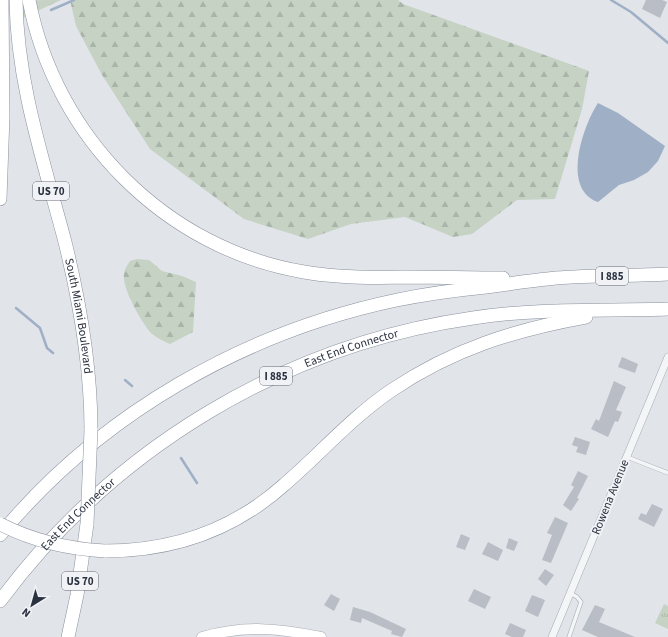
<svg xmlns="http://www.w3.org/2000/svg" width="668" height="637" font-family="'Source Sans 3',sans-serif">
  <defs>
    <pattern id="grass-tufts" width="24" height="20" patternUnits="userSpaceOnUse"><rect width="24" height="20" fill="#c6d2c3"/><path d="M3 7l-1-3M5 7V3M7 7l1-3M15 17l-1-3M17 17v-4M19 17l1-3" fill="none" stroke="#aab5a9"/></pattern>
    <pattern id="forest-firs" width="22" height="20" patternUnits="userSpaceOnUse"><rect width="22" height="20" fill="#c6d2c3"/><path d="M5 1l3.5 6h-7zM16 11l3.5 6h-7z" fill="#aab5a9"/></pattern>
  </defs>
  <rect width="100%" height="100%" fill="#e1e4e9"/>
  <path fill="url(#grass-tufts)" d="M45,0H61L22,18L21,1Z
    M664,604L668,606V629L655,623Z"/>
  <path fill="url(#forest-firs)" d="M70,0H398L403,4L589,71L582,109L555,199L517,200L472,234L453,237L405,217L351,224L308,239L244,219L150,149L102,75L76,26Z
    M137,259L149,260L162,271L182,276L196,282L193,332L170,344C163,341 157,338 151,333C142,323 124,291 124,278C123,271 127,266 130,261Z"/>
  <path fill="#9fb0c6" d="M598,103L618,113L665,146L658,161L648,172L634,180L619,185L598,202C561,189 583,126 598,103Z"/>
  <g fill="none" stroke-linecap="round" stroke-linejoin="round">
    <path stroke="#9fb0c6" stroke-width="2.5" d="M611,0L631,12L668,43
      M51,10L74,0
      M16,308L40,328L47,348L53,353
      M125,380L132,386
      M181,458L197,483"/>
  </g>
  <path fill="#b9bdc5" d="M646,0H662L667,2L660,18L642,9Z
    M622,357L638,364L635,373L618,367Z
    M614,381L626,387L616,410L622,412L618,422L615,421L608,437L591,429L596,419L599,421Z
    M575,437L590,442L586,455L576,452L578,447L572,445Z
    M578,471L588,476L577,498L579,499L571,511L563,505L574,487L571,485Z
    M652,504L663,509L654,527L638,519L641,513L646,515Z
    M555,517L568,523L551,563L542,560L552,535L547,533Z
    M461,534L470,538L465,550L456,547Z
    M509,538L518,542L514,551L506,548Z
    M488,542L503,550L498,561L482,554Z
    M545,569L554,575L546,586L538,579Z
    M474,589L491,597L485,609L468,601Z
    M331,594L340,599L334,611L324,605Z
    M532,595L545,600L538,617L525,611Z
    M595,605L605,609L599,622L635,637H598L582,630Z
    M353,607L370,612L406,629L402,637L391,634L392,631L362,618L361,623L350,620Z
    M510,623L526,630L523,637H512L505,634Z"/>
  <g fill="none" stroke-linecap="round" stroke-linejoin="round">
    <g stroke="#a6abb3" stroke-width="4.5">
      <path id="lane" d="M627,457L668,473
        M569,637L581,602L577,597L570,593"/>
    </g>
    <g stroke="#a6abb3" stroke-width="8">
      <path id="street" d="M552,637L668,357"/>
    </g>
    <g stroke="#a6abb3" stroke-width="11">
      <path id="secondary" d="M202,637C245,625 278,628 321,637"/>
    </g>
    <g stroke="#89919e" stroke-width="14">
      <g id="highway">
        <path id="s1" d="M16,0C17,84 44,162 65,242C80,303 91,367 91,430"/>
        <path d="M29,0C55,137 166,249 304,272C338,278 371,278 405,277C438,277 470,278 503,278"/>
        <path d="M0,199L3,116L2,0"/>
        <path d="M0,535C100,414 244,332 397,300C426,294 456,290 486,287C509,284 533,280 556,278C593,275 631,276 668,274"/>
        <path d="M105,551C173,551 234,530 285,484C321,453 352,417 392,390C453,349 514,330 586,317"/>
        <path id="s2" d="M0,601C114,448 284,345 473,318C537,308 603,311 668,309"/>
        <path d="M68,637L77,595L87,524"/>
      </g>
    </g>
    <use href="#lane" stroke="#f3f5f7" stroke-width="3.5"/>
    <use href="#street" stroke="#f3f5f7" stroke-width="7"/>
    <use href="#secondary" stroke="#fff" stroke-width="10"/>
    <use href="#highway" stroke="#fff" stroke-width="13"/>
    <g stroke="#89919e" stroke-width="14" stroke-linecap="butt">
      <path id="highway-bridge" d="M0,524C33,541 69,549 105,551
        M87,524L91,430"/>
    </g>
    <use href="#highway-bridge" stroke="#fff" stroke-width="13"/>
  </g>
  <g text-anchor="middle" stroke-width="4" stroke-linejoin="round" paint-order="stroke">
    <g fill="#f0f2f6" stroke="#656b76" stroke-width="1">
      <rect x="33" y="182" width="36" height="18" rx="3"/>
      <rect x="596" y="267" width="32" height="18" rx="3"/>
      <rect x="260" y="367" width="32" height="18" rx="3"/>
      <rect x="62" y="572" width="36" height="18" rx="3"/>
    </g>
    <g font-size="11" font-weight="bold" fill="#2a313f">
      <text x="51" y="195">US 70</text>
      <text x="612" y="280">I 885</text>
      <text x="276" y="380">I 885</text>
      <text x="80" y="585">US 70</text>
    </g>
    <g font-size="12" fill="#2a313f" stroke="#f0f2f6">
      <text dy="4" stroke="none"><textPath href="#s1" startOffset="323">South Miami Boulevard</textPath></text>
      <text dy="4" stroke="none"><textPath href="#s2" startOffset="440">East End Connector</textPath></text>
      <text transform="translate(610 497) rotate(-68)" y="4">Rowena Avenue</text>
      <text dy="4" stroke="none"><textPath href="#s2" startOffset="117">East End Connector</textPath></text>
    </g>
  </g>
  <g transform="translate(32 605) rotate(217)" stroke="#f0f2f6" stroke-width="3" paint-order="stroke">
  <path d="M0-3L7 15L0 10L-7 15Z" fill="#2a313f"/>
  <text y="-6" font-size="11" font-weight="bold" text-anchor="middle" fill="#2a313f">N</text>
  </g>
</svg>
